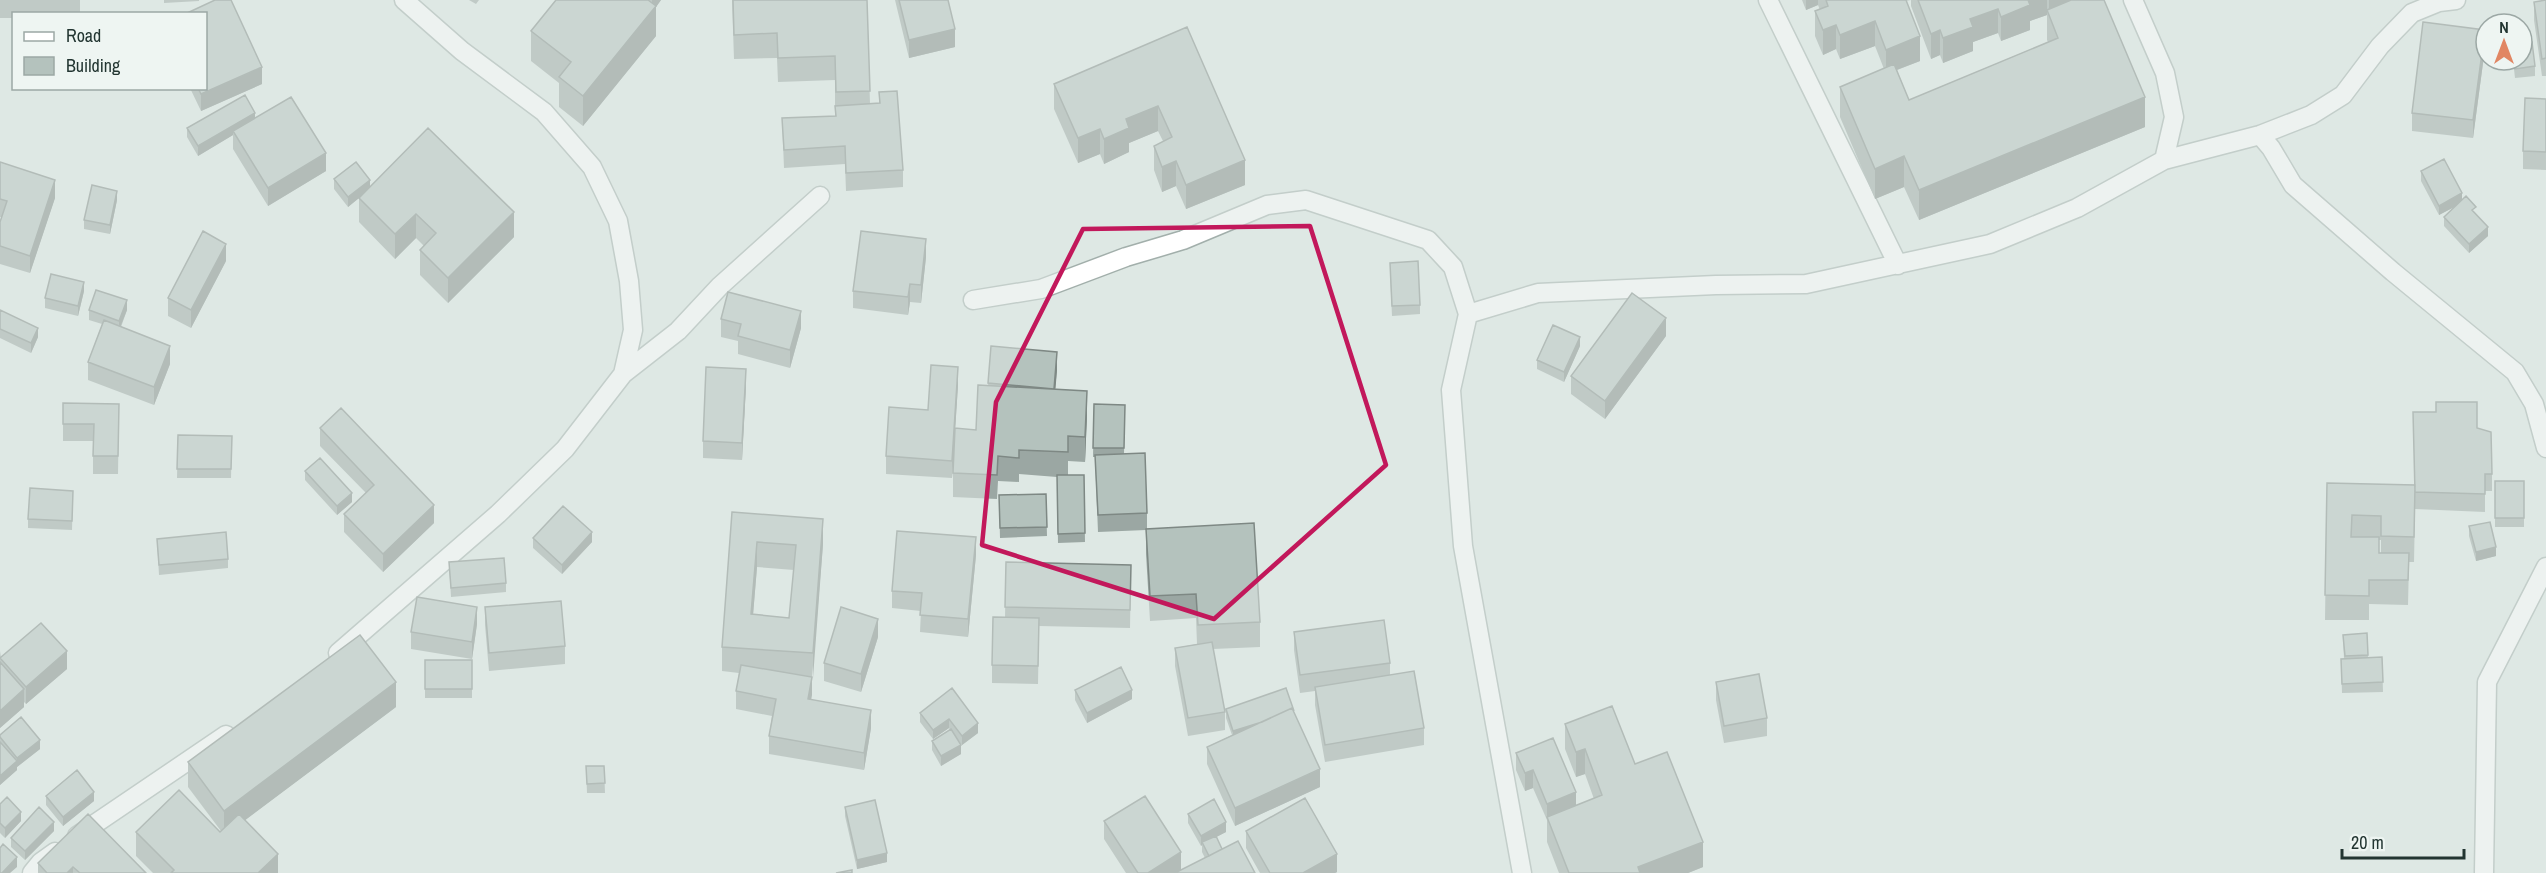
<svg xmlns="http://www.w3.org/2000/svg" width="2546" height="873" font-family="'Archivo Narrow',sans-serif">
  <rect width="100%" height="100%" fill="#dee8e4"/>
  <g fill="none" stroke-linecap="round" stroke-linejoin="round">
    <g stroke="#a2afab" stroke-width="21">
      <path id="street" d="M1768,0L1898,265
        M2133,0L2165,73L2174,117L2164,160
        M2260,135L2271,148L2293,185L2393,272L2515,372L2534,404L2546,448
        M973,300L1041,289L1126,257L1183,240L1267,205L1306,200L1428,240L1453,267L1468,314
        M623,374L678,331L720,286L820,196
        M338,653L498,514L565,449L623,374L633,330L629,281L618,221L592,167L544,112L462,51L404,0
        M77,836L226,735
        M32,873L41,862L55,852
        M1522,873L1463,546L1451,390L1468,314L1538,293L1716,285L1806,284L1990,244L2077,208L2164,160L2260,135L2311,115L2343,95L2380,46L2412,13L2439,2L2456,0
        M2484,873L2487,682L2546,567"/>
    </g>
    <use href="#street" stroke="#fff" stroke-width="18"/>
  </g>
  <path fill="#9ba7a3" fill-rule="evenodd" d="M0,0H80V14H14V18H0Z
    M164,0H199V1L164,3Z
    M469,0H479L476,4Z
    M556,0H661L656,7V36L583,126L559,107V83L531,61V31Z
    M732,0H867L870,104L879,103V92L903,170V187L846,191L845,164L784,168L782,118L835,116V80L778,82L777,58L734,59Z
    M895,0H948L955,47L909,58Z
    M1802,0H2104L2145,127L1919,220L1904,187L1875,199L1840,117V87L1884,69L1875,46L1840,59L1836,49L1823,55L1815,36V11L1820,10L1818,5L1806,10ZM1911,0V6L1931,59L1940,55L1943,63L1973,51V42L1998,33L2001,41L2030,30V21L2047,15V40L2048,42L1909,100L1897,70L1920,61L1906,1Z
    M2546,0V76H2542L2534,20V2Z
    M1187,27L1245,185L1186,209L1176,186L1162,192L1154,170V146L1163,141L1158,131L1129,143V152L1104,164L1100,154L1078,163L1054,109V84Z
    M2485,48L2473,138L2412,131V113Z
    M2513,60H2522L2535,66V76L2515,78Z
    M262,84L201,111L190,88H206Z
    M2546,99V170L2523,169V151Z
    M255,118L326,171L268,206L233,149V135L198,156L187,137V128Z
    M0,162L55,198L30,273L0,264V222L2,217H0Z
    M2421,171L2462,199L2476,215L2488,236L2469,253L2444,226V217L2454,207L2439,215L2421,181Z
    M334,179L370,187L514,237L448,303L420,275V250L424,246L416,238L395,259L359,222V198L348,207L334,189Z
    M117,200L110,234L84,229V220Z
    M926,257L921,303L910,302L908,315L853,308V291Z
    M226,261L191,328L168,316V298Z
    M1390,272L1420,305V314L1392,316Z
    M84,291L78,316L45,308V298Z
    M0,310L38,337L31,353L0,338Z
    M89,310H127L121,327L170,364L154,405L88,380V362L102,324L89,320Z
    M721,319L801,328L790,368L738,354V341L721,337Z
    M1666,336L1605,419L1571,394V376Z
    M991,346L1057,370L1055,389L1087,415L1085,462L1068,461V475H1084L1085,542L1058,543L1057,477L1019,474V482L998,481L997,499L953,497V473L976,430L988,386Z
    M1580,346L1564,382L1537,369V360Z
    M958,385L952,478L886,474V456L928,410Z
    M746,386L742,460L703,458V441Z
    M63,403L119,404L118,474H93V441H63Z
    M1094,404L1125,405L1124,454L1147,513V529L1260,622V647L1213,649L1225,712V730L1188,736L1175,666V648L1197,644L1196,618L1150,621L1146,554V530L1098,532L1095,457H1093Z
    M2413,412L2477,428L2492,474V491H2485V512L2415,509L2414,562H2409L2408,605L2369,604V620H2325L2327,483L2415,485ZM2379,540H2381V553H2379Z
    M320,428L434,523L383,572L344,532V514L366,493L320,446Z
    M178,435L232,436L231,478H177Z
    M305,471L352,502L337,515L305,480Z
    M2495,481H2524V527H2495Z
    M73,491L72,530L28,528V519Z
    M1046,494L1047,536L1000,538L999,495Z
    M732,512L823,544L812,678L811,699L871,728L864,770L769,754V736L772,716L736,709V691L739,673L722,671V647ZM757,567L794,570L789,618L753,615Z
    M2469,526L2496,556L2476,561L2469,536Z
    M533,538L592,542L562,574L533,548Z
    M157,539L228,559V568L159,575Z
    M976,555L968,637L920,632L921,611L892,608V591Z
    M449,562L506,583V592L451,597Z
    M1006,562L1131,565L1130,628L1039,626L1038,684L992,683V665L1005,618Z
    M485,607L565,646V664L489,671L485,625Z
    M477,624L472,659L411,649V632Z
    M1294,632L1390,663V675L1424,728V745L1325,762L1315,705V691L1300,693L1294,650Z
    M2367,633L2368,658L2382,657L2383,692L2342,693L2341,659H2344L2343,635Z
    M878,637L861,692L824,681V663Z
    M0,651L1,658L67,669L26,704L24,702V707L0,728Z
    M425,660H472V698H425Z
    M1716,682L1767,718V736L1724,743L1716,700Z
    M952,688L978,733L962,745L956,738L961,754L941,766L932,750V741L950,730L949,728L933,739L920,722V713Z
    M1075,690L1132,699L1087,723L1075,700Z
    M396,707L245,820L278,873H153L136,856V832H220L221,831L188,787V762Z
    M1226,709L1320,787L1235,826L1207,764V747L1232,735L1226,718Z
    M1565,724L1635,764L1703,867L1688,873H1559L1547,842V820L1533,788L1525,791L1516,770V753L1576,805L1594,799L1585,774L1576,777L1565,749Z
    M0,735L40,749L17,767V770L0,785Z
    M586,766H604L605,793H587Z
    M46,796L94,801L63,826L46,805Z
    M0,804L21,821L5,838L0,833Z
    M845,807L887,862L857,869L845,816Z
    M1188,814L1226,832L1216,837L1222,849L1255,873H1126L1104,839V821L1181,870L1205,858L1202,852V845L1201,846L1188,823Z
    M54,831L25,860L11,847V838Z
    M1246,831L1337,872L1335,873H1260L1246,848Z
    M38,863L146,873H38Z"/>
  <path fill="#7e8884" d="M652,0H661L656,7V36L583,126V96L652,10Z
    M1806,0H1818V5L1806,10Z
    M2027,0H2047V15L2030,21V30L2001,41V17Z
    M2049,0H2086L2049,16Z
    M1998,9V33L1973,42V51L1943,63V38L1970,19Z
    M1875,21V46L1840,59V35Z
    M1836,25V49L1823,55V30Z
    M955,29V47L909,58V40Z
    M1940,30V55L1931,59V34Z
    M2485,30V48L2473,138V120Z
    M1920,36V61L1886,74V50Z
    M262,67V84L201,111V94Z
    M2145,97V127L1919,220V190Z
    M1158,106V131L1129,143V152L1104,164V139L1126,119Z
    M255,113V122L233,131V135L198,156V146Z
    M1100,129V154L1078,163V138Z
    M326,153V171L268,206V188Z
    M1904,156V187L1875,199V169Z
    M1245,160V185L1186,209V185Z
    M1176,161V186L1162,192V167Z
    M55,180V198L30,273V256Z
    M370,180V189L348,207V197Z
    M117,191V200L110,234V225Z
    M2462,193V203L2439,215V206Z
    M514,212V237L448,303V278Z
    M416,214V238L395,259V234Z
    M2488,227V236L2469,253V244Z
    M926,239V257L921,303V285Z
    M226,244V261L191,328V310Z
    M84,282V291L78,316V306Z
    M910,284V302L908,315V297Z
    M127,300V310L119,330V321Z
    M801,311V328L790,368V350Z
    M1666,318V336L1605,419V401Z
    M38,328V337L31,353V343Z
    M1580,337V346L1564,382V372Z
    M170,346V364L154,405V387Z
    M1057,352V370L1054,407V389Z
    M958,367V385L952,478V461Z
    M746,369V386L742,460V443Z
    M1087,391V415L1085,462V437Z
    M352,493V502L337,515V506Z
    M434,505V523L383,572V554Z
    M823,519V544L813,678V653Z
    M592,532V542L562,574V565Z
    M976,537V555L968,637V619Z
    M757,542V567L751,639V614Z
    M2496,547V556L2476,561V552Z
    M477,607V624L472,659V642Z
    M878,619V637L861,692V674Z
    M67,651V669L26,704V687Z
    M812,677V695L808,717V699Z
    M396,682V707L224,836V811Z
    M24,689V707L0,728V711Z
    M1132,690V699L1087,723V713Z
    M871,710V728L864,770V753Z
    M1294,711L1233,741V731Z
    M949,719V728L933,739V730Z
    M978,723V733L962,745V736Z
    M40,740V749L17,767V770L0,785V776L17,761V758Z
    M961,745V754L941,766V756Z
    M1585,749V774L1576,777V752Z
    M1320,769V787L1235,826V808Z
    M1533,770V788L1525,791V773Z
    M94,792V801L63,826V817Z
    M1576,792V810L1547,819V804Z
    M21,812V821L5,838V828Z
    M54,822V831L25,860V851Z
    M1226,822V832L1203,844L1202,842V845L1201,846V836Z
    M1703,842V867L1688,873H1638V867Z
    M1181,852V870L1176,873H1148Z
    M887,853V862L857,869V860Z
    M278,854V873H258Z
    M1337,854V872L1335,873H1303Z
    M17,857V867L10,873H2Z
    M73,867V873H67Z"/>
  <path fill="#b4c2bd" stroke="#7e8884" stroke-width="1.5" fill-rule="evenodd" d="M215,0H231L262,67L201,94L198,88H206V14H185Z
    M556,0H648L656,6L583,96L559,77L571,62L531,31Z
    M733,0H867L870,91L836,92L835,56L778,58L777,33L734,35Z
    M899,0H948L955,29L909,40Z
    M1826,0H1906L1920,36L1886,50L1875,21L1840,35L1836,25L1823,30L1815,11L1828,6Z
    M1918,0H2028L2030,5L2001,17L1998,9L1970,19L1973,27L1943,38L1940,30L1931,34Z
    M2071,0H2104L2145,97L1919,190L1904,156L1875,169L1840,87L1894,64L1909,100L2058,38L2047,10Z
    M2546,0V58L2542,59L2534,2Z
    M2423,22L2485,30L2473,120L2412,113Z
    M1187,27L1245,160L1186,185L1176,161L1162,167L1154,146L1172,137L1158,106L1126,119L1129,128L1104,139L1100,129L1078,138L1054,84Z
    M2532,42L2535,66L2515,69L2514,60H2522V43Z
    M897,91L903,170L846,173L845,146L784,150L782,118L836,116L835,106L880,103L879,92Z
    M245,95L255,113L198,146L187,128Z
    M291,97L326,153L268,188L233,131Z
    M2525,98L2546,99V152L2523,151Z
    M428,128L514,212L448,278L420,250L436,233L416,214L395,234L359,198Z
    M2444,159L2462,193L2439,206L2421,171Z
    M0,162L55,180L30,256L0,246V222L7,201L0,199Z
    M356,162L370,180L348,197L334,179Z
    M92,185L117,191L110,225L84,220Z
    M2466,196L2476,207L2472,210L2488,227L2469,244L2444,217Z
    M203,231L226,244L191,310L168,298Z
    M861,231L926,239L921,285L910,284L908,297L853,291Z
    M1418,261L1420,305L1392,306L1390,263Z
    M51,274L84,282L78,306L45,298Z
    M96,290L127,300L119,321L89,310Z
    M728,292L801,311L790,350L738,336L741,324L721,319Z
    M1632,293L1666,318L1605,401L1571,376Z
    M0,310L38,328L31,343L0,329Z
    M104,320L170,346L154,387L88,362Z
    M1553,325L1580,337L1564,372L1537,360Z
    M991,346L1057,352L1054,389L988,383Z
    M931,365L958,367L952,461L886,456L889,407L928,410Z
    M706,367L746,369L742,443L703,441Z
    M978,385L1087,391L1085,437L1068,436V452L1019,450V458L998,456L997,475L953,473L955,428L976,430Z
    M2436,402H2477V428L2491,432L2492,474H2485V494L2415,492L2413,412H2436Z
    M63,403L119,404L118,456H93L94,424H63Z
    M1094,404L1125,405L1124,448H1093Z
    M341,408L434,505L383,554L344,514L374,485L320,428Z
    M178,435L232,436L231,469H177Z
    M1145,453L1147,513L1098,515L1095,455Z
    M320,458L352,493L337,506L305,471Z
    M1057,475H1084L1085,533L1058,534Z
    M2495,481H2524V518H2495Z
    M2327,483L2415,485L2414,537L2381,536V516L2352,515L2351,537H2379V553H2409L2408,580H2369V596L2325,595Z
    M30,488L73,491L72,521L28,519Z
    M1046,494L1047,527L1000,528L999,495Z
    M563,506L592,532L562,565L533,538Z
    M732,512L823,519L813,653L722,647ZM757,542L796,545L789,618L751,614Z
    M2490,522L2496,547L2476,552L2469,526Z
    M1254,523L1260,622L1198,625L1196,594L1150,596L1146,529Z
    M897,531L976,537L968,619L920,615L922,593L892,591Z
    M226,532L228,559L159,565L157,539Z
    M504,558L506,583L451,588L449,562Z
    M1006,562L1131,565L1130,610L1005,607Z
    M417,597L477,607L472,642L411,632Z
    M561,601L565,646L489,653L485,607Z
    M841,607L878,619L861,674L824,663Z
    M993,617L1039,618L1038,666L992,665Z
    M1384,620L1390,663L1300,675L1294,632Z
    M41,623L67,651L26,687L0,658Z
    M2367,633L2368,655L2345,656L2343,635Z
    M360,635L396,682L224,811L188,762Z
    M1212,642L1225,712L1188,718L1175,648Z
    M2382,657L2383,682L2342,684L2341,659Z
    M425,660H472V689H425Z
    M0,662L24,689L0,711Z
    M741,665L812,677L808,699L871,710L864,753L769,736L776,699L736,691Z
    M1121,667L1132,690L1087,713L1075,690Z
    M1414,671L1424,728L1325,745L1315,687Z
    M1759,674L1767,718L1724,726L1716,682Z
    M952,688L978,723L962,736L949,719L933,730L920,713Z
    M1286,688L1294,711L1292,708L1262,722L1233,731L1226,709Z
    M1612,706L1635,764L1667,752L1703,842L1638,867L1640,873H1569L1547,817L1602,795L1585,749L1576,752L1565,724Z
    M1292,708L1320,769L1235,808L1207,747Z
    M21,717L40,740L17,758L0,737V735Z
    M951,729L961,745L941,756L932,741Z
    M1553,738L1576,792L1547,804L1533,770L1525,773L1516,753Z
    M0,742L17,761L0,776Z
    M586,766H604L605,783L587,784Z
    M77,770L94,792L63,817L46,796Z
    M179,790L220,832L239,814L278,854L258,873H171L174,870L136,832Z
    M1145,796L1181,852L1148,873H1138L1104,821Z
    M7,797L21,812L5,828L0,823V804Z
    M1305,798L1337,854L1303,873H1270L1246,831Z
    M1214,799L1226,822L1201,836L1188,814Z
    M875,800L887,853L857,860L845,807Z
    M39,807L54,822L25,851L11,838Z
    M88,814L146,873H80L73,867L67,873H47L38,863Z
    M1216,836L1222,849L1209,856L1202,842Z
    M1238,841L1255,873H1175Z
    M3,844L17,857L2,873H0V848Z
    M852,870V873H836Z"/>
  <path d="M0 0H2546V873H0ZM1310,226L1386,465L1214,619L982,545L996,402L1083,229Z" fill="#dee8e4" fill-opacity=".55" fill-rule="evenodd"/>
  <path fill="none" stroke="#c2185b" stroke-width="4.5" stroke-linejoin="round" d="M1310,226L1386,465L1214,619L982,545L996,402L1083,229Z"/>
  <rect x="12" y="12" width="195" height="78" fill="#eef5f2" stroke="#9ca8a5" stroke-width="1.5"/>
  <rect x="24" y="32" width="30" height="9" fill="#ffffff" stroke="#9ca8a5" stroke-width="1.5"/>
  <text x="66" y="42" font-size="18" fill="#223531">Road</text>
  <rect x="24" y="57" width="30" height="18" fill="#b4c2bd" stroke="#9ca8a5" stroke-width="1.5"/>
  <text x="66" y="72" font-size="18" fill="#223531">Building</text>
  <g transform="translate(2504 42)"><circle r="28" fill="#eef5f2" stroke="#9ca8a5" stroke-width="1.5"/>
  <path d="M0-4.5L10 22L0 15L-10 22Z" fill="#e18663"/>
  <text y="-9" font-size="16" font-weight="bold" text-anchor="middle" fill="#223531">N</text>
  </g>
  <path d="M2342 849v9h122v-9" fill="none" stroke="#223531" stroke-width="3"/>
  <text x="2351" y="849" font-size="18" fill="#223531" stroke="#eef5f2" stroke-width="4.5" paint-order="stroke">20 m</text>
</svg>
